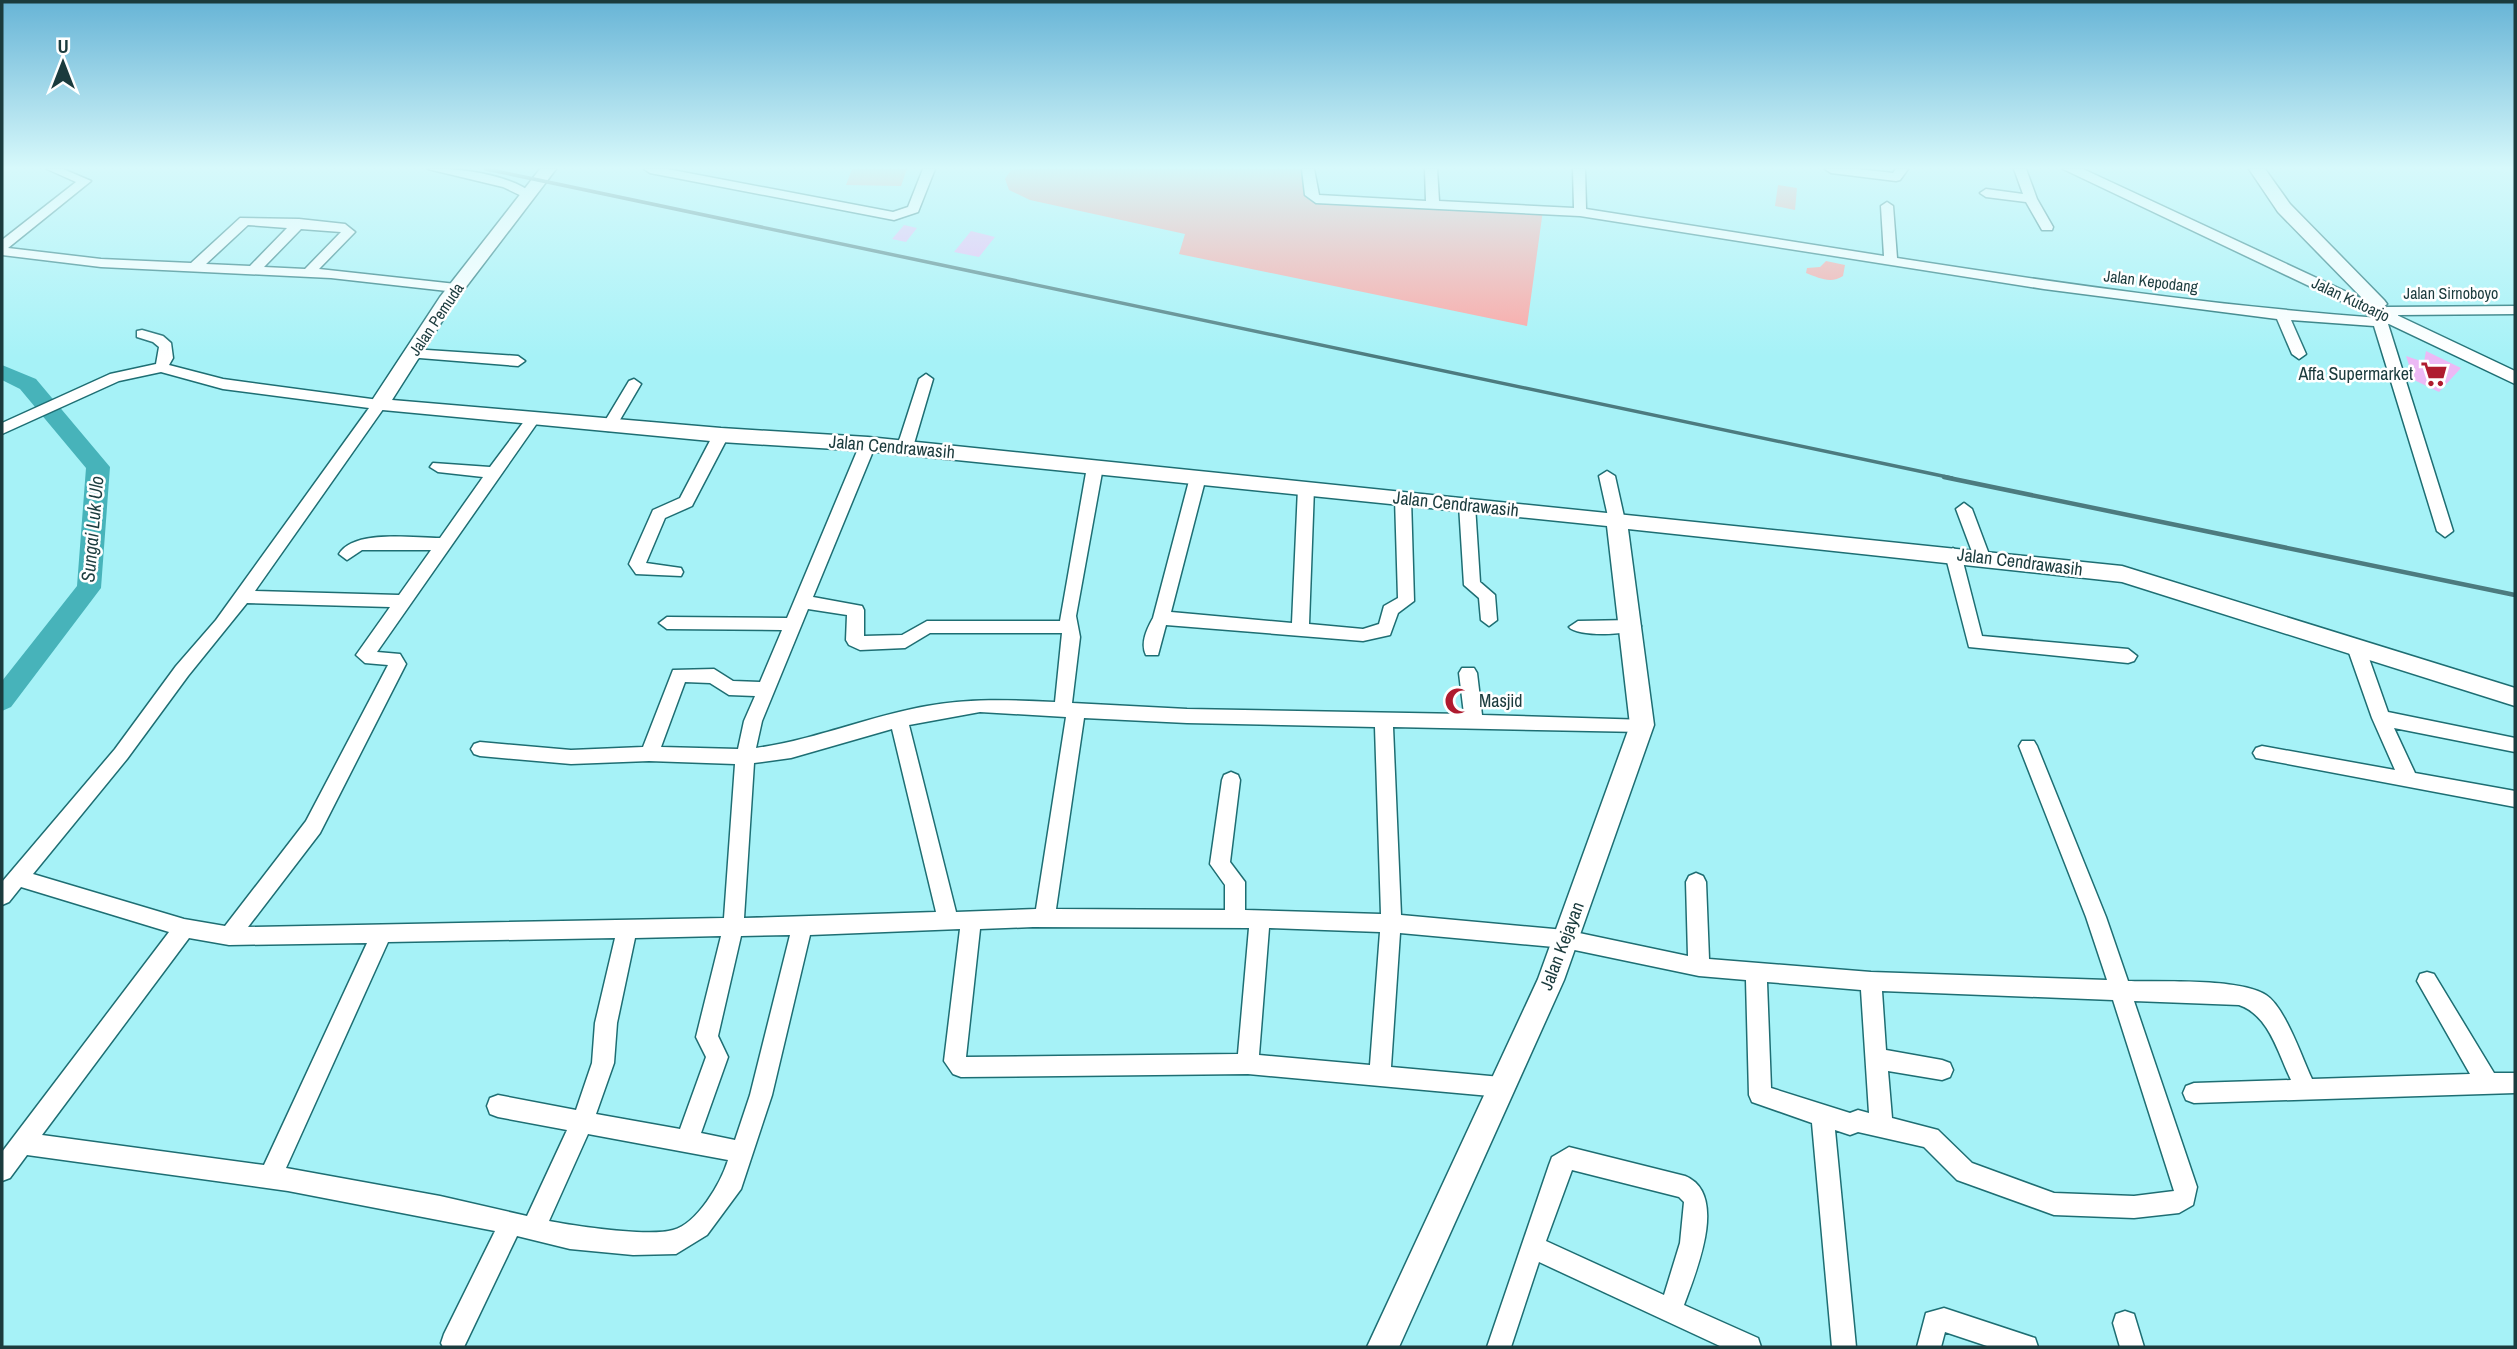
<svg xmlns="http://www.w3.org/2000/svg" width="2517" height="1349" font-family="'Archivo Narrow',sans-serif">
  <rect width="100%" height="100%" fill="#a6f2f7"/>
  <path fill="#fea3a1" d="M852,169H907L901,186L846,185Z
    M1021,169H1306L1310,200L1543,210L1527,326L1179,254L1185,234L1030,200L1009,190L1005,179L1011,170Z
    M1778,185L1797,188L1795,210L1775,206Z
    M1826,261L1845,265L1843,276C1831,284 1819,278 1806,273L1807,268L1820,267Z"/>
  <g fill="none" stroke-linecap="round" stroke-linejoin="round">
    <path fill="#47b3ba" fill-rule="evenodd" d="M2,365L36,379L110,467L101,588L11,707L2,711V681L77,586L86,468L20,389L2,380Z"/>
  </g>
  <path fill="#ecb9f5" d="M904,225L917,228L906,242L892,239Z
    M971,231L995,237L979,257L954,252Z
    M2426,351L2461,368L2439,392L2414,380L2406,356L2424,362Z"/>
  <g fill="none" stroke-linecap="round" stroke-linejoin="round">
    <g stroke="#1e6e73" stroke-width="3">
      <path id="minor" d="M47,169H63L91,181L8,248L101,259L191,263L240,218L299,219L345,224L355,232L319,269L456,284L463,288L456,292L331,278L101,267L2,255V240L76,182ZM248,225L287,228L250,266L206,264ZM301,229L341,232L305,269L264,267Z
        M428,169C455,167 514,175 534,195L528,199L503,187Z
        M644,169H667L893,212L908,207L923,169H935L918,212L894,220L650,173Z
        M1302,169H1314L1319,195L1426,201L1425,169H1437L1439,201L1574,208L1573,169H1585L1586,209L1884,256L1881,206L1887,202L1893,206L1897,258C2057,283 2218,306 2379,318L2387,315L2380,311L2387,307L2515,306V314L2398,315V321L2388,324L2453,531L2445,537L2437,531L2374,326L2291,320L2306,354L2299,359L2292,354L2277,319L2044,289L1580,216L1316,203L1305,195Z
        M1825,169H1858L1893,173L1896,169H1908L1900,180L1896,181L1831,173Z
        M2014,169H2026L2037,199L2053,227L2052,230H2042L2026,202L1986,197L1980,193L1986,189L2023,194Z
        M142,330L163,336L171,343L173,358L169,365L223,379L379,400L386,405L255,591L399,595L431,550H362L347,560L339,554C354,529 412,538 440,538L483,477L438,472L430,467L433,463L490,467L528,416H538L540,419L377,652L400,654L406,664L320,833L248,927L724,918L735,764L649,761L571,764L480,756L474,754L471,749L474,744L480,742L571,750L643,747L673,670L714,669L733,681L760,682L782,630L667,629L659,623L667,617L787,618L860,444L868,439L876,444L813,597L862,606L864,610V636L902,635L927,621H1060L1087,467L1095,462L1103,467L1076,616L1080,637L1072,703L1187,709L1464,714L1459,673L1462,668H1474L1477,673L1482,715L1648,720L1651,725L1648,730L1642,732L1393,727L1401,915L1565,930L1688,956L1686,882L1689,876L1696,873L1703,876L1706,882L1709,959L1871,972L2107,980L2086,917L2019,746L2022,741H2034L2037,746L2106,917L2128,981C2161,982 2240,978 2266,995C2285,1007 2302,1058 2312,1079L2470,1074L2417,981L2420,974L2427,972L2434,974L2494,1073H2515V1093L2194,1103L2186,1100L2183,1093L2186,1086L2194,1083L2291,1080C2278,1053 2269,1015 2239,1005L2134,1001L2197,1187L2193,1205L2179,1213L2134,1218L2054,1215L1957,1180L1924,1147L1858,1132L1850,1135L1835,1130L1856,1347H1832L1812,1123L1752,1102L1749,1095L1746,980L1699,976L1565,948L1400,933L1391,1067L1501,1077L1509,1080L1512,1087L1509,1094L1501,1097L1248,1074L961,1077L953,1074L944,1061L960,929L810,935L772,1095L741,1189L707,1235L676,1254L633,1255L570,1249L517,1236L464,1347H443L441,1343L444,1334L495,1231L288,1191L27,1155L10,1178L2,1181V1152L169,932L21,887L9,902L2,905V882L115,749L176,666L216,620L369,408L223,389L161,372L119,381L2,434V423L110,374L156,364L159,347L153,342L137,337V331ZM247,603L390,607L356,655L365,663L388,665L306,821L225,926L184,919L33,874L127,759L188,676ZM808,609L847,615L846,640L849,645L860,650L905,648L930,633H1062L1055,702C1011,700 970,698 927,706C869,716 815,740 756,748L762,721ZM685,682L710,683L729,695L755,696L744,721L738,749L661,747ZM980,712L1066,717L1036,909L956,912L909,725ZM1084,718L1187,723L1375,727L1381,914L1245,910V882L1230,862L1240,780L1238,775L1231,772L1224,775L1222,780L1210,864L1225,885V910L1056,909ZM892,729L936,912L744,918L754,763L791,758ZM1033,927L1249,928L1238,1054L966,1057L980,929ZM1269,928L1380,932L1370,1065L1259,1055ZM790,935L750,1095L735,1140L701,1133L728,1057L718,1036L741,936ZM721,936L696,1037L706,1057L680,1129L596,1114L614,1063L617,1023L635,938ZM189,938L229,945L367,943L264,1165L42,1135ZM615,938L595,1023L592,1063L576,1110L498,1095L490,1098L487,1106L490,1114L498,1117L567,1130L527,1216L440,1196L286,1168L388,942ZM1767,982L1861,990L1869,1113L1858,1110L1850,1113L1771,1088ZM1882,991L2113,1000L2174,1191L2134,1196L2054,1193L1972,1163L1938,1130L1892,1118L1888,1071L1942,1080L1950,1077L1953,1070L1950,1063L1942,1060L1886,1050ZM588,1134L728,1160C721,1183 697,1224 673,1230C648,1237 575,1226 549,1221Z
        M412,349L518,356L525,361L518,366L407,357L405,354Z
        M926,374L933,379L913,447L910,451H900L897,447L919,379Z
        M634,379L641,384L614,430L609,431L604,430L602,426L629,381Z
        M721,430L729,435L694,502L692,506L665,518L646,563L681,568L683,572L681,576L636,574L629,564L653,510L680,498L713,435Z
        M1607,471L1615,476L1625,521L1617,527L1609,521L1599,476Z
        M1198,472L1206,477L1171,612L1292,623L1298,488L1306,483L1314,488L1309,624L1363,629L1379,624L1384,606L1398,598L1395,498L1403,493L1411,498L1414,601L1398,613L1390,635L1363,641L1166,625L1158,655H1146C1140,643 1147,629 1153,618L1190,477Z
        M1467,499L1475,505L1480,582L1495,595L1497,620L1489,626L1481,620L1479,598L1464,585L1459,505Z
        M1964,503L1972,509L1990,557L1988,561L1982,563L1974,557L1956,509Z
        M1953,548L1961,554L1982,636L2128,649L2137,656L2134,661L2128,663L1969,647L1945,554Z
        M1632,620L1641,626C1634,636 1576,637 1569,627L1578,621Z
        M2356,640L2365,647L2388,712L2515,738V752L2394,728L2415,773L2515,791V807L2256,758L2253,753L2256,748L2262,746L2395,770L2372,718L2347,647Z
        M1569,1147L1685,1176C1729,1194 1696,1272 1684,1305L1758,1338L1761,1347H1722L1539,1262L1511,1347H1487L1549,1165L1552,1157ZM1572,1170L1679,1197L1684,1202L1680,1243L1664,1295L1546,1241Z
        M1944,1308L2035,1338L2038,1347H1990L1945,1332L1941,1347H1917L1926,1313Z
        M2125,1311L2134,1314L2144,1347H2120L2113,1323L2116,1314Z"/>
    </g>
    <g stroke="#1e6e73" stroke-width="3">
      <path id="major" d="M540,169H556L453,304L392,400L721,428L868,437L2122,566L2515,688V706L2122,582L1628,529L1654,725L1564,980L1399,1347H1367L1538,979L1630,725L1607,526L868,451L721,442L372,409L369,405L440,297Z
        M2063,169H2083L2364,300L2278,212L2249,169H2265L2290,204L2384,300L2387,304L2382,308L2515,371V384Z"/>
    </g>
    <use href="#minor" fill="#fff" fill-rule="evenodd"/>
    <use href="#major" fill="#fff" fill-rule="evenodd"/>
    <path stroke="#4c7b7f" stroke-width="3.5" d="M486,169L1952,478"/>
    <path stroke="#4c7b7f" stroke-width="4.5" d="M1944,477L2515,595"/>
  </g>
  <linearGradient id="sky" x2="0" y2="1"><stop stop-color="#67b4d6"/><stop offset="0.47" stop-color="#d7f9fb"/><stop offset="1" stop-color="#d7f9fb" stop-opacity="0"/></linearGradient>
  <rect width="2517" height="357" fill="url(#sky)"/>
  <defs>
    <g id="supermarket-bare" transform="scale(2.1)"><path d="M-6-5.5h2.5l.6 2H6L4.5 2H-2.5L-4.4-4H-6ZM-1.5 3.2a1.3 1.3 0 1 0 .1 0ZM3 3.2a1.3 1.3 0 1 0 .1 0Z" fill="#af1b2f" stroke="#fff" stroke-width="2.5" paint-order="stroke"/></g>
    <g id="mosque-bare" transform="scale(2.1)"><path d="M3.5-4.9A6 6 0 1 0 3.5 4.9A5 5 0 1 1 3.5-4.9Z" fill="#af1b2f" stroke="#fff" stroke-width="2.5" paint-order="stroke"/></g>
  </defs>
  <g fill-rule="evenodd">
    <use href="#supermarket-bare" x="2434" y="374"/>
    <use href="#mosque-bare" x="1458" y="701"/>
  </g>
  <g text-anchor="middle" stroke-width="5" stroke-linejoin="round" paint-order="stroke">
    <g font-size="16" fill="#1b3b3d" stroke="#fff">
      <text transform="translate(2151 281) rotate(7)" y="6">Jalan Kepodang</text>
      <text x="2451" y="299">Jalan Sirnoboyo</text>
      <text transform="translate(2351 299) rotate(25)" y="6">Jalan Kutoarjo</text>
      <text transform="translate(436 319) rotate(-56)" y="6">Jalan Pemuda</text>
    </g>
    <g font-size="18" fill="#1b3b3d" stroke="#fff" text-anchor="end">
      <text x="2413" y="380">Affa Supermarket</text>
      <text x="1479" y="707" text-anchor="start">Masjid</text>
    </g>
    <g font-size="18" fill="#1b3b3d" stroke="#fff">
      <text transform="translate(892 447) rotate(5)" y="6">Jalan Cendrawasih</text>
      <text transform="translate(1456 504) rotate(6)" y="6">Jalan Cendrawasih</text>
      <text transform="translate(2020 562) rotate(7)" y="6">Jalan Cendrawasih</text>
      <text transform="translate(1562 946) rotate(-69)" y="6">Jalan Kejayan</text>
    </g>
    <g font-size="19" font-style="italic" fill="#1d3e40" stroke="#fff">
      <text transform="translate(92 529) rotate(-85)" y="7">Sungai Luk Ulo</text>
    </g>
  </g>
  <rect width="2517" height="1349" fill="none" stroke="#1b3b3d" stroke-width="7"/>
  <g transform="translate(63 63)" stroke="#ffffff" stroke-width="5" paint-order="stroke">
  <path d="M0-5L12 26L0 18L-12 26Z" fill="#1b3b3d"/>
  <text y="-10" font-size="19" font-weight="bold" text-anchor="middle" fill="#1b3b3d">U</text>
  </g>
</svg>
